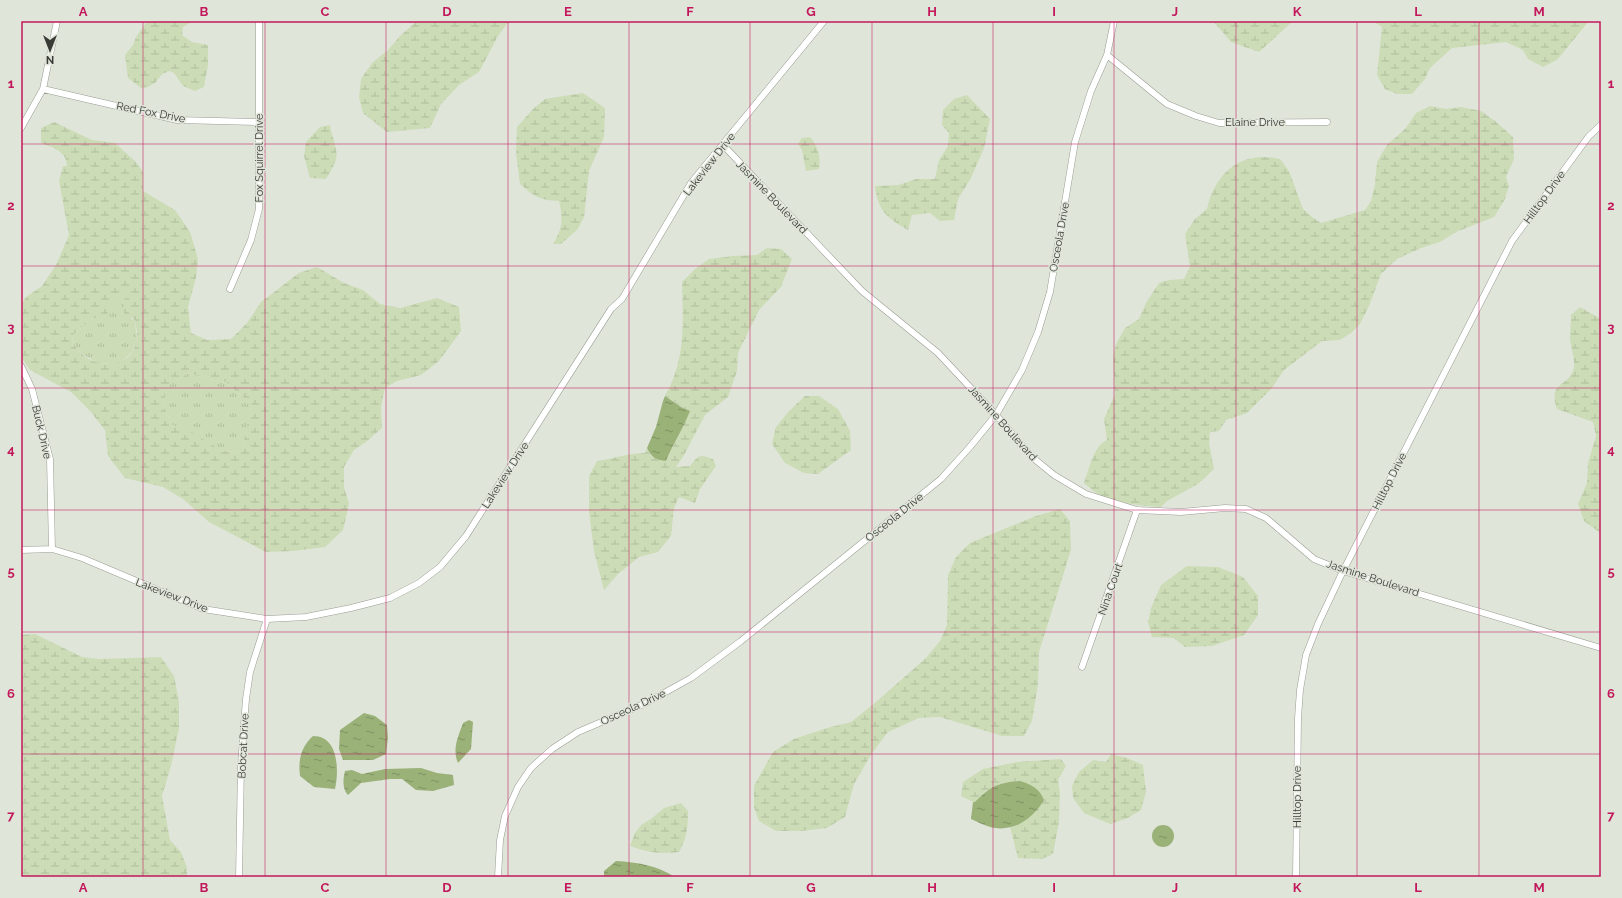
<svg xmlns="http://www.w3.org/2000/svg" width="1622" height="898" font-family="Raleway,sans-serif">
  <defs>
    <pattern id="grass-tufts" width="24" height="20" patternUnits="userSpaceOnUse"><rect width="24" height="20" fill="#ccdcb6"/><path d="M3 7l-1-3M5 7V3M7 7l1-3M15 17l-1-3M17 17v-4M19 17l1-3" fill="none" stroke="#b0be9d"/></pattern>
    <pattern id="wetland-marsh" width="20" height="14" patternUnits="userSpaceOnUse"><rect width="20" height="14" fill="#ccdcb6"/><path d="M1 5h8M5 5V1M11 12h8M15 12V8" fill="none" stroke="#b0be9d"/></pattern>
    <pattern id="water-ripples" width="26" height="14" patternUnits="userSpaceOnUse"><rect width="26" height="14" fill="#9ab178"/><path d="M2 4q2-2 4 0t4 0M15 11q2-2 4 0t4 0" fill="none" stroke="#7f9163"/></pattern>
  </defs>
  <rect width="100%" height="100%" fill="#e0e5da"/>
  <path fill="url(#grass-tufts)" d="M120,294L127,296L131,319L135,320L137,341L132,352L120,363L114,364L98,363L82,354L75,347L72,336L93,317L107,311L113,301Z
    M188,373L208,379L226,382L253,406L247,415V430L242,446V452L222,451L189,431L172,425L164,407L166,387Z"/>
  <path fill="url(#wetland-marsh)" fill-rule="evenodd" d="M147,21H193L183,27L182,35L192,42L208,45V65L204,87L195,91L183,86L174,73L170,71L162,74L156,82L148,87L141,88L128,78L125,55L133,45L136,37Z
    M417,21H509L498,36L479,72L459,85L441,104L430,128L387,132L363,113L359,97L361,79L372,63L388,50L400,36Z
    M1213,21H1293L1259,52L1231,42Z
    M1373,21H1589L1557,60L1543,67L1528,59L1523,50L1506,42L1452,48L1430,68L1425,79L1412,94H1397L1385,89L1377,75L1382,27Z
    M583,93L605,108L604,137L589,171L584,217L578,229L561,244H553C563,228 563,219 559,201C539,200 535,197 520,184L516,153L517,127L533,109L545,99Z
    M967,95L990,119L984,148L971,178L958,199L954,220L940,221L930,213L912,215L908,230C887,218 878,211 875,186L899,185L916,179H935L939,160L948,146L949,133L942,125L943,110L954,99Z
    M1430,106L1446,109L1461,107L1481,111L1495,121L1513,137L1514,159L1506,177L1509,186L1504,201L1494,217L1456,232L1440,242L1421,248L1397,259L1381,274L1369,306L1360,324L1351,333L1340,340L1322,341L1284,370L1272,388L1247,413L1226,420L1219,431L1210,432L1209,443L1214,469L1198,484L1167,501L1161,507C1142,506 1112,503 1096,493C1092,490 1088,486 1084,483C1089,470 1093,446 1107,440L1104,419L1115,394L1113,356L1116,344L1125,328L1139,319L1146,303L1159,283L1169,280L1184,279L1190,267L1185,234L1195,219L1207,209C1215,172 1242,150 1280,159L1289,171L1303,209L1312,217L1321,223L1365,210L1371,201L1375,184L1377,162L1387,145L1405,129L1416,113Z
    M54,122L92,140L115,143L135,161L143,172V191L175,210L190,232L198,259L196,278L188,307L191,333L207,340L231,339L247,323L261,302L299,273L317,267L344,283L363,290L380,304L400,308L437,298L459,307L461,331L439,361L421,375L397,381L385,388L381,407L382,428L366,442L354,450L344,467V487L349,504L343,530L325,547L293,551L266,552L209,522L183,499L163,487L125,478L108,456L105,430L90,411L71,392L30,370L21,357V305L26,297L42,286L56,265L69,235L59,181L63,166H67C67,152 53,147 41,143V128ZM120,294L127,296L124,300V313L135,320C136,326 138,334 137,339C132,371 93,370 76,348C74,345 73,340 72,336L93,317L106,322C107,310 111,303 120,294ZM188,373L208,379L226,382L253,406L247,415V430L242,446V452L222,451L189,430L172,425L164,407L166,387Z
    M330,125C331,134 335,141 336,150C339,159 331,171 326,179L310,178L304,156L306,142L320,127Z
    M810,137C818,146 821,157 819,169L806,171L802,150L798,144L802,138Z
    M767,248L781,249L792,259L781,287L759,310L738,353L737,371L728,397L705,415L683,457L676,467L690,466C699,455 699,454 713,459L716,466L700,489L695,503L679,497L674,508L671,536L658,552L639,557L618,574L604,590L594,551L589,512V476L597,461C613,459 628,453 645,453L647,448L651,456L666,461C674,444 683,429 689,411L681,407L665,396C686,360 683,322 682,282L695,269L709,259L733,256L757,255Z
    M1580,307L1601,319V532H1599L1584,521L1578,504L1587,483L1588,463L1596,436L1593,422L1557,409C1547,380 1570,388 1574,367C1575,359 1571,348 1570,339C1570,331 1571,323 1571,315Z
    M805,396H819L838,409L850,431L851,450L818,474L804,473L785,463L772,444L776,427L789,411Z
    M1060,509L1070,521L1071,550L1039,652L1038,684L1032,721L1024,736H1002L940,717L919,718L888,732L872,753L854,784L845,817L827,828L801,831H776L759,821L754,807V786L773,752L794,739L827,728L851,722L876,702L926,658L940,641L947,625L948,575L956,557L970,543L1036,516Z
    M1187,566L1218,567L1243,577L1258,596V615L1244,635L1212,646L1185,647L1174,638L1152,637L1148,622L1151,608L1161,585Z
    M35,634L82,657L99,659L161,657L174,676L179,702V728L171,766L162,796L170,840L181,852L187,868V877H21V732L22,728L21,714V635Z
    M1111,754L1127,758L1143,765L1146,792L1141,810L1128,818L1110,824L1084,813L1073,798L1072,786L1079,772L1093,760L1106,762Z
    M1061,759L1066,766L1058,780L1060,793L1059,822L1053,854L1042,859L1018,858L1010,827H1015L987,790L975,803L961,796L963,782L983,769L1017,762Z
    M681,803L688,811C688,827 687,838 679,852C658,854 650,853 630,846L635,833L641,825L651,819L664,808Z"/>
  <path fill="url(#water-ripples)" d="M665,396L681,407L690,411C683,429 673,444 666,461C656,460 651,457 647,448L656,427L663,401Z
    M364,713L375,716L387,725L388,738L386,754L373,760H343L339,749L340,730Z
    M469,720L473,722L471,749L458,763C452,749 458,737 463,723Z
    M313,736C339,736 339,771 335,789L314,787L300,776C298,760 301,747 313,736Z
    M421,768L437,773L453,775L454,785L433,791L416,790L402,779H390L361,783L348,795C342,789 343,779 345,771L352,770L362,774L385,769Z
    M1020,781C1031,784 1040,789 1044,800C1034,817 1016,831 995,828C987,827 978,822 971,819L973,802H975C991,786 997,783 1020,781Z
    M1152 836a11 11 0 1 1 22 0a11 11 0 1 1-22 0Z
    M616,861C637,862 658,866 675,877H604V871Z"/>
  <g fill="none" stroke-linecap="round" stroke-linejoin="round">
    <g stroke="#989c92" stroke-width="7">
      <path id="minor" d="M1107,55L1167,104L1196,116L1219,123L1327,122
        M43,89L177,120L260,122
        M21,128L43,89L57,21
        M723,145L862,291L938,353L996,415L1032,457L1054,475L1086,494L1137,510L1181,512L1225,508L1246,509L1266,518L1314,559L1343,571L1601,648
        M230,289L251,240L259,209V21
        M21,366L32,389L50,459L52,549
        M21,550L52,549L82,558L203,609L267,619L306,617L351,608L390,598L419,583L440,567L466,536L611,309L622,299L691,183L824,21
        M1082,667L1137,510
        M239,877L241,765L246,699L250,672L267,619
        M498,877L500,840L505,816L518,787L531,768L552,749L578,732L646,703L691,678L741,641L941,479L969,448L996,415L1022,370L1038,332L1050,292L1075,142L1091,91L1107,55L1114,21
        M1296,877L1298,718L1300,690L1306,655L1318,624L1343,571L1512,241L1589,136L1601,125"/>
    </g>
    <use href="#minor" stroke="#fff" stroke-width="6"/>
  </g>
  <path fill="none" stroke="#c2185b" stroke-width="1" stroke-opacity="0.55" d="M143,21V877M265,21V877M386,21V877M508,21V877M629,21V877M750,21V877M872,21V877M993,21V877M1114,21V877M1236,21V877M1357,21V877M1479,21V877M21,144H1601M21,266H1601M21,388H1601M21,510H1601M21,632H1601M21,754H1601"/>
  <g text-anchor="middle" stroke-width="3" stroke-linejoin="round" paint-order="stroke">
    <g font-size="11" fill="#393b37" stroke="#e0e5da">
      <text transform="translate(151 112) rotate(11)" y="4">Red Fox Drive</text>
      <text x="1255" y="126">Elaine Drive</text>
      <text transform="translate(259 158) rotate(-90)" y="4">Fox Squirrel Drive</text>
      <text transform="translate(709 164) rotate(-52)" y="4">Lakeview Drive</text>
      <text transform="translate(772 197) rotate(46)" y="4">Jasmine Boulevard</text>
      <text transform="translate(1544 197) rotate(-54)" y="4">Hilltop Drive</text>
      <text transform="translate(1059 237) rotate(-80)" y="4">Osceola Drive</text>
      <text transform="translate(1003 423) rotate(48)" y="4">Jasmine Boulevard</text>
      <text transform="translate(42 432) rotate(77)" y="4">Buck Drive</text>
      <text transform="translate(505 475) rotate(-57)" y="4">Lakeview Drive</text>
      <text transform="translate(1389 481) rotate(-63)" y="4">Hilltop Drive</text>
      <text transform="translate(894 517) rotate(-39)" y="4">Osceola Drive</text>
      <text transform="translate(1373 578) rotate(18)" y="4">Jasmine Boulevard</text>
      <text transform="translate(1110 589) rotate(-71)" y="4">Nina Court</text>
      <text transform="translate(172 595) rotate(21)" y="4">Lakeview Drive</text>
      <text transform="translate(633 707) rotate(-25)" y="4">Osceola Drive</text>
      <text transform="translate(243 746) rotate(-87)" y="4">Bobcat Drive</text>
      <text transform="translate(1297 797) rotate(-90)" y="4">Hilltop Drive</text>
    </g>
  </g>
  <rect width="1622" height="898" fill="none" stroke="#e0e5da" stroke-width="44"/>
  <g transform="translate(50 50) rotate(180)" stroke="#e0e5da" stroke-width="3" paint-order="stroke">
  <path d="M0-3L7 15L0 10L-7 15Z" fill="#393b37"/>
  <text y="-6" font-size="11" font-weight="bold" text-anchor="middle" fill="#393b37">N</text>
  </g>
  <rect x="22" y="22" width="1578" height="854" fill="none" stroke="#c2185b" stroke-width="1.5"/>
  <g font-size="13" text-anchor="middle" font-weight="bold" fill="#c2185b">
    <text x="83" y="16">A</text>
    <text x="204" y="16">B</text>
    <text x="325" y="16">C</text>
    <text x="447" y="16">D</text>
    <text x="568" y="16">E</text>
    <text x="690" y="16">F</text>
    <text x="811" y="16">G</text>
    <text x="932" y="16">H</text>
    <text x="1054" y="16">I</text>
    <text x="1175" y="16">J</text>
    <text x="1297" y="16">K</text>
    <text x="1418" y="16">L</text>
    <text x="1539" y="16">M</text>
    <text x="11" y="88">1</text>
    <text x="1611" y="88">1</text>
    <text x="11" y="210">2</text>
    <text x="1611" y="210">2</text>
    <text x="11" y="332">3</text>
    <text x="1611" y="332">3</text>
    <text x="11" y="454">4</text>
    <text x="1611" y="454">4</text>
    <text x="11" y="576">5</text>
    <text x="1611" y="576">5</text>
    <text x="11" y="698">6</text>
    <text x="1611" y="698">6</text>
    <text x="11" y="820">7</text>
    <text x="1611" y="820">7</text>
    <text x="83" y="892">A</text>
    <text x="204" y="892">B</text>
    <text x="325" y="892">C</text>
    <text x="447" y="892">D</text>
    <text x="568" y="892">E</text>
    <text x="690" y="892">F</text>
    <text x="811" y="892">G</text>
    <text x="932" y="892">H</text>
    <text x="1054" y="892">I</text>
    <text x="1175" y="892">J</text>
    <text x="1297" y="892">K</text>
    <text x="1418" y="892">L</text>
    <text x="1539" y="892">M</text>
  </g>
</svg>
